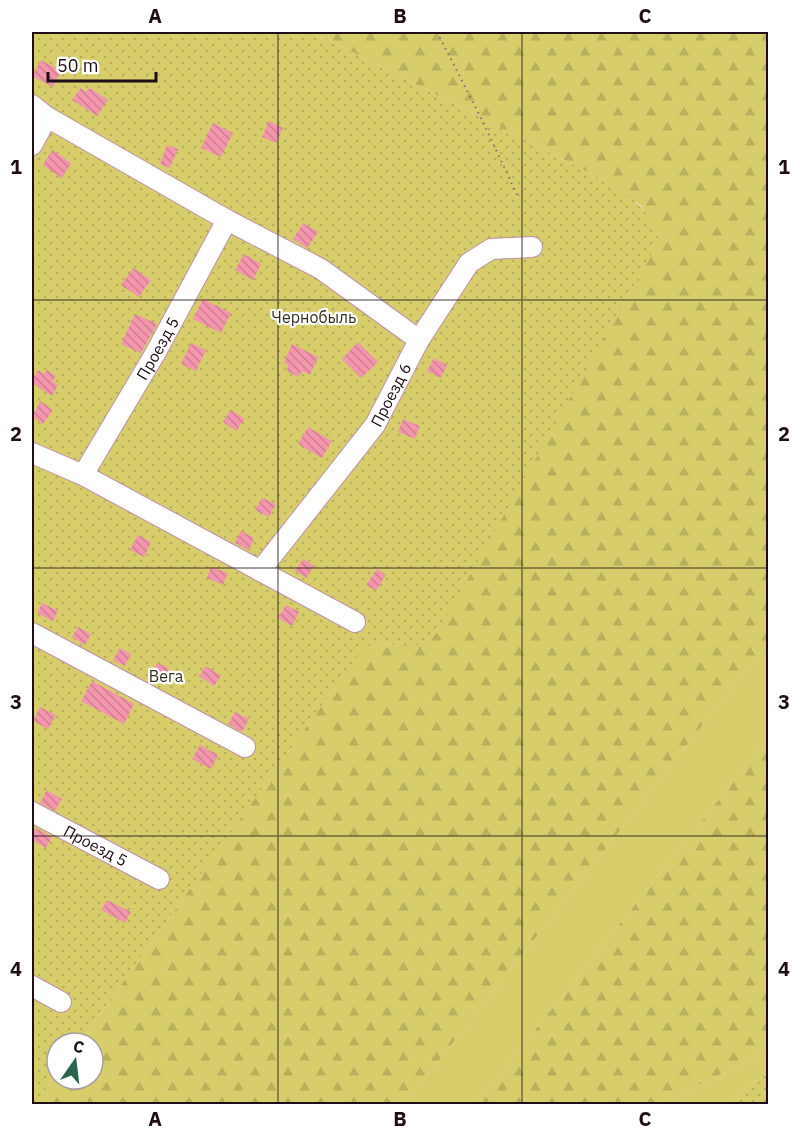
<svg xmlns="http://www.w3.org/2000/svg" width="800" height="1136" font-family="'IBM Plex Sans',sans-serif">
  <defs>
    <pattern id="forest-firs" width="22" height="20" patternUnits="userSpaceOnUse" patternTransform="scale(1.5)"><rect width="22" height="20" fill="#d7ce6b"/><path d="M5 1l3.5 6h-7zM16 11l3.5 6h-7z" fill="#b8b05c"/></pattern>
    <pattern id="park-dots" width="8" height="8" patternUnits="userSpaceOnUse" patternTransform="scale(1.5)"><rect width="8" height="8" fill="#d7ce6b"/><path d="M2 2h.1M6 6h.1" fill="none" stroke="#b8b05c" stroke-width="1.8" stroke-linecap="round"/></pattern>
    <pattern id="building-back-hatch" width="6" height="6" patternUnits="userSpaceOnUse" patternTransform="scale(1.5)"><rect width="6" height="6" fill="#f395ac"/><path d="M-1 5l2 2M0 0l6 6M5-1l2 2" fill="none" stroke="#d07f93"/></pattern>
  </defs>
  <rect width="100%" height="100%" fill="#fcd3e9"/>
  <path fill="#d7ce6b" d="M768,642V738L476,1104H405Z
    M768,1050V1074L750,1084L729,1104H661Z"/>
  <path fill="url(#forest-firs)" d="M313,32H768V642L405,1104H35L57,1073V1079H93V1043H79L364,646L380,642L398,646L642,206L603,180Z
    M768,738V1050L661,1104H476Z"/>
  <path fill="url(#park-dots)" d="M32,32H313L603,180C635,201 646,203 659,241L437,633L420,645L398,646L380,642L364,647L79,1043H57V1073L35,1104H32Z
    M768,1074V1104H729L750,1084Z"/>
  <path fill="url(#building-back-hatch)" d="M41,60L61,71L53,87L32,76Z
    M81,88L86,92L90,88L108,100L97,116L72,100Z
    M269,121L283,128L276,143L262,137Z
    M213,123L233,133L221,157L201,148Z
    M167,145L178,149L170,168L160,164Z
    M52,150L71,163L62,178L43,165Z
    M303,223L318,232L307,248L293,239Z
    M244,254L261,264L253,280L235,270Z
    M133,268L151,280L139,297L121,285Z
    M203,299L231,313L221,333L193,319Z
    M135,314L157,324L141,353L121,344Z
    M358,342L378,362L361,378L342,359Z
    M191,343L206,350L196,371L181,364Z
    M292,344L318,357L310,375L302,371L299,377L287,371L288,365L284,362Z
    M434,358L447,365L441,378L427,371Z
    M38,370L44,374L47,370L56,376L52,381L58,385L52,396L32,383V379Z
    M40,401L53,410L43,424L32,417Z
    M231,410L245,419L236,431L223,422Z
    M403,419L420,426L415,439L398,432Z
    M308,427L332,441L322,458L298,444Z
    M262,498L276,504L269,517L255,510Z
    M241,531L254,538L249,550L235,543Z
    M138,535L151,542L144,557L130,550Z
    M303,559L314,566L306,578L295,571Z
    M211,567L228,573L223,585L207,578Z
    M377,569L386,575L376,591L366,585Z
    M42,603L58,611L53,621L37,613Z
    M286,605L299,612L292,626L278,618Z
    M78,627L91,634L85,645L72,637Z
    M120,648L131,654L125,666L113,660Z
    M157,663L169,668L163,683L151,678Z
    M206,666L221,676L214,686L199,676Z
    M92,681L134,704L124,724L81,701Z
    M40,707L56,715L48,729L33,721Z
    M235,712L249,719L242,732L228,724Z
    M200,745L218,755L211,769L192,759Z
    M47,790L62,799L55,811L40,803Z
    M35,828L52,837L46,848L32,840V835Z
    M107,900L131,912L125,923L101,910Z"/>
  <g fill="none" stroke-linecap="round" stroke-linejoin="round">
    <g stroke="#c090ab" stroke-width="22">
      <g id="minor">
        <path d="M32,105L47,117L227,220L321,269L419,340"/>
        <path d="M32,145L47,117"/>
        <path d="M32,453L83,475L355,622"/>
        <path id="s1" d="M83,475L156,352L227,220"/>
        <path id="s2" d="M260,571L375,425L419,340L469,263L491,249L532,247"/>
        <path d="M32,633L245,747"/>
        <path id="s3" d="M32,812L159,879"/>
        <path d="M32,986L61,1002"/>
      </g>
    </g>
    <path stroke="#876a7a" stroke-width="2" stroke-dasharray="1.5 4.5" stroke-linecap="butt" d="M437,32L481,118L519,199"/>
    <use href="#minor" stroke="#fff" stroke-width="20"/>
  </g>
  <path fill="none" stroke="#1f0e18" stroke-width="1.5" stroke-opacity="0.55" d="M278,32V1104M522,32V1104M32,300H768M32,568H768M32,836H768"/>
  <g text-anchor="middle" stroke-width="4.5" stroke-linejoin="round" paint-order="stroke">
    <g font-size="16" fill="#34321d" stroke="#fff">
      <text x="314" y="323">Чернобыль</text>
      <text x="166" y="682">Вега</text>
    </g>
    <g font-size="16" fill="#1f0e18" stroke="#fff">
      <text dy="6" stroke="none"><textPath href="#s1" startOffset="147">Проезд 5</textPath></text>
      <text dy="6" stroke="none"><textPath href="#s2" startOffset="220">Проезд 6</textPath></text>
      <text dy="6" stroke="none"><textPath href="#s3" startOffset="72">Проезд 5</textPath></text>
    </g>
  </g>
  <rect width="800" height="1136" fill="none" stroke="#ffffff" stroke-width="66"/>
  <g transform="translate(75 1061) rotate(14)"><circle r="28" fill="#ffffff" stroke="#a59fa3" stroke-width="1.5"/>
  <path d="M0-4.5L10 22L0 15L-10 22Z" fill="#2b644d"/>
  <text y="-9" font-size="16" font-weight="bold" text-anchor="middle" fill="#1f0e18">С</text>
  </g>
  <path d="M48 72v9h108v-9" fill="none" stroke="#1f0e18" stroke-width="3"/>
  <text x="57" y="72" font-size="18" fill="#1f0e18" stroke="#ffffff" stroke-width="4.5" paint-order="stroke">50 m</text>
  <rect x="33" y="33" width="734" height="1070" fill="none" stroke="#1f0e18" stroke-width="2"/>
  <g font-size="20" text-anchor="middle" font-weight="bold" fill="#1f0e18">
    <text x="155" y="23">A</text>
    <text x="400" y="23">B</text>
    <text x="645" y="23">C</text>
    <text x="16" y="174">1</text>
    <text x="784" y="174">1</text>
    <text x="16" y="441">2</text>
    <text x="784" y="441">2</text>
    <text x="16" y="709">3</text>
    <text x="784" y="709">3</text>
    <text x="16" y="976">4</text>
    <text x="784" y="976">4</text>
    <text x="155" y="1126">A</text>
    <text x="400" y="1126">B</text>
    <text x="645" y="1126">C</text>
  </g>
</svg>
